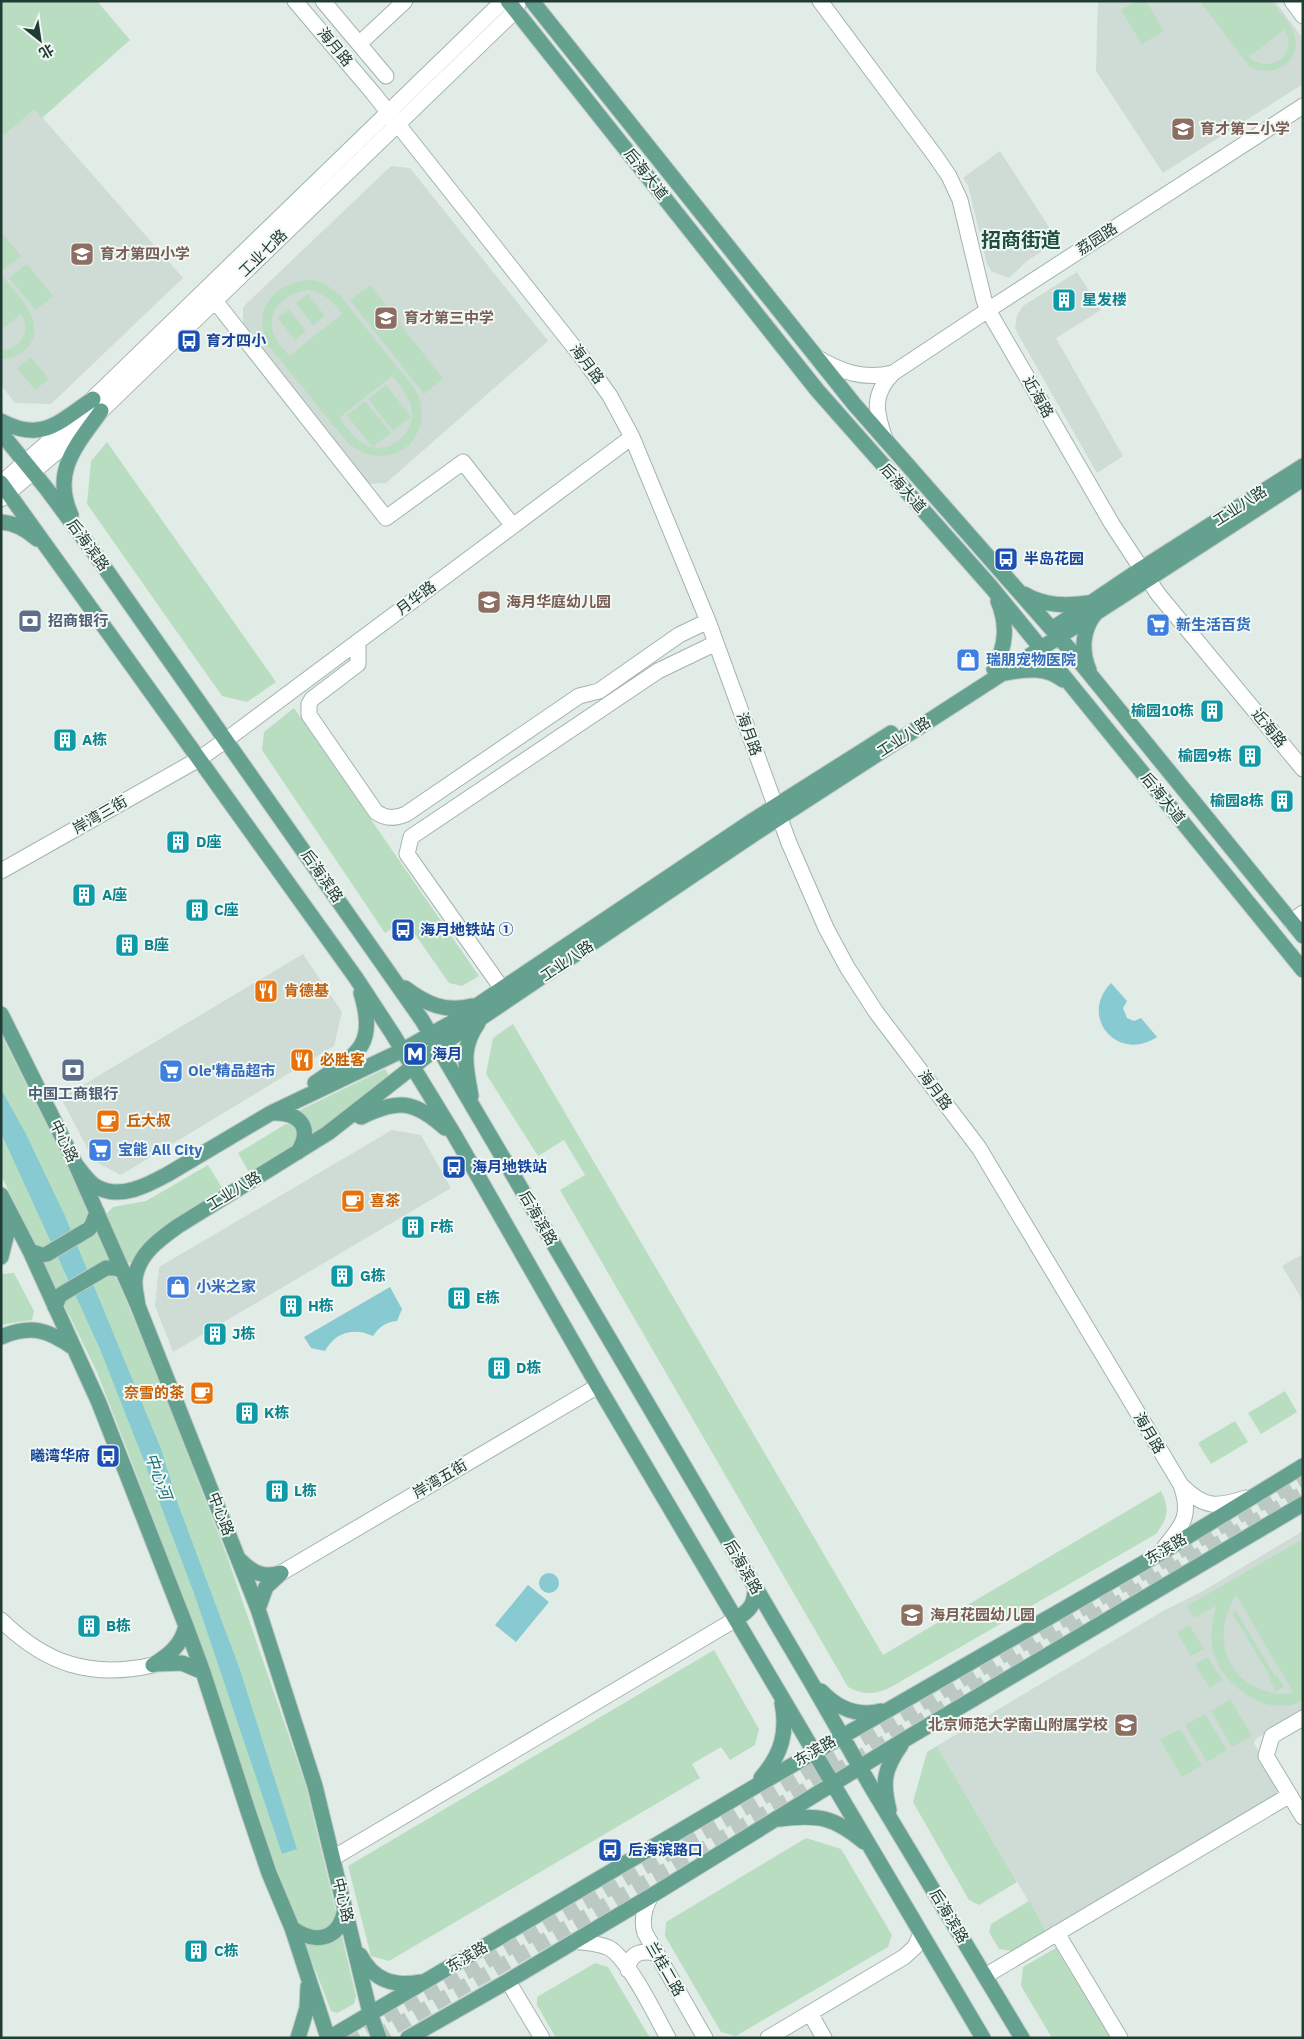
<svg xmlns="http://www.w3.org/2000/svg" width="1304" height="2039" font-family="'IBM Plex Sans','Noto Sans SC',sans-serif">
  <rect width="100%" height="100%" fill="#e1ece6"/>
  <path fill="#cfdbd5" d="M1098,1H1275L1303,39V84L1163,173L1096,71Z
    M34,108L183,278L51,404L15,403L1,385V138Z
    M1000,151L1058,241L1027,261L1009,278L991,271L987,264L968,185L963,178Z
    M391,166L410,168L548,341L386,483L366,484L243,328V307Z
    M1077,272L1101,310L1056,338L1123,456L1097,473L1015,329L1017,315L1023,306Z
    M303,954L342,1012L334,1046L121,1175L94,1161L61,1098Z
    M392,1130L421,1135L451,1188L173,1352L155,1306L159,1267Z
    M1303,1254V1301L1282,1266Z
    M1303,1531V1711L1256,1739L1254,1743L1279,1786L1276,1795L1046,1931L937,1746L1163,1611L1203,1591Z"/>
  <path fill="#b9ddc1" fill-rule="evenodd" d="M1,1H97L130,40L42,118L34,109L1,138Z
    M1136,1H1146L1164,31L1142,44L1121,10Z
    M1200,1H1271C1279,11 1290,22 1294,34C1303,61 1273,79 1250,67ZM1284,30C1300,53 1270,76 1249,57Z
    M1,232L21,256L3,270L1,268Z
    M27,264L53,296L36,310L9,278Z
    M1,275C17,294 50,324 26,349C19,356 11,359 1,359V350C21,349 32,331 21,314L1,330Z
    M312,280L324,283L341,296C358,318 375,340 393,362C401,372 412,383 418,395C428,416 418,445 396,453C377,459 362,455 347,442L268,345C251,309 275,281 312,280ZM308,290C324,293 333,301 342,314L289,356C285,350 278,344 275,337C263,313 285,292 308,290ZM392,376C399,385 408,394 411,406C417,428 396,452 373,447L391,433L365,401L347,415L372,447C358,445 348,429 339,418Z
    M370,285L443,379L424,394L350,300Z
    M308,294L325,316L313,325L296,303Z
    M289,309L306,331L295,340L278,318Z
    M31,357L49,379L35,390L17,368Z
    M386,385L411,417L393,431L368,399Z
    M107,442L276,682L247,702L222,696L87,504L91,461Z
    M294,708L479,976L462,986L449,983L405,920L385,933L262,750L264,732Z
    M513,1024L883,1655L1161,1491C1170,1509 1168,1518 1156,1534L891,1687C875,1695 863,1695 848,1687L560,1190L585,1175L564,1140L538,1156L486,1074L493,1038Z
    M1,1034L67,1165L122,1291L156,1372L228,1559L306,1786L356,1996L354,2004L337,2013L331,2011L274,1862L203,1652L128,1452L97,1372L1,1175Z
    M385,1069L390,1077L313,1136L310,1124L294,1113Z
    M292,1123L299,1128L300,1142L250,1174L238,1153L286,1124Z
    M208,1165L224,1191L148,1239L132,1263L127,1262L106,1214L113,1207L146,1201Z
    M14,1273L34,1311L32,1320L5,1324L1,1326V1274Z
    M1285,1391L1297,1412L1261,1434L1248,1413Z
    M1235,1421L1248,1442L1211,1464L1198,1443Z
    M1303,1539V1700C1270,1720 1225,1687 1214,1655C1209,1638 1212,1623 1216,1606L1194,1618L1187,1606ZM1236,1595L1293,1692C1285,1696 1275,1693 1266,1691C1222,1678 1213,1631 1236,1595Z
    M1236,1611L1275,1676L1277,1675L1284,1687L1276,1691L1269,1680L1271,1678L1232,1613Z
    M1189,1625L1204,1649L1191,1656L1177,1632Z
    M714,1650L759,1729L755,1745L730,1760L721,1747L692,1764L700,1778L389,1961L371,1956L348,1866Z
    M1208,1657L1222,1680L1210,1688L1195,1664Z
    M1230,1699L1252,1736L1232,1747L1211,1711Z
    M1205,1714L1227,1750L1207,1762L1185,1725Z
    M1180,1729L1202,1765L1182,1777L1160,1740Z
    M937,1746L1017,1882L979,1905L969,1900L913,1802L927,1752Z
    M806,1838L841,1849L892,1935L888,1947L736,2036L721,2032L665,1936L666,1922Z
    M1029,1901L1046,1931L1012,1951L999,1949L989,1932L991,1924Z
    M1056,1948L1111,2038H1052L1021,1986L1023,1967Z
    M595,1963L608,1967L650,2038H556L537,2005V1997Z"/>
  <path fill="#88cad2" d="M1111,983L1127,1001L1123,1008L1127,1018L1134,1021L1141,1018L1157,1037C1118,1063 1078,1017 1111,983Z
    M1,1089L26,1134L65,1216L161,1449L178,1504L239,1667L297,1849L282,1854L195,1596L144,1461L100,1349L1,1133Z
    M390,1287L402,1309L397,1321C386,1322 379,1327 373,1336C354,1327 335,1332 325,1351L311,1348L304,1337Z
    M539 1583a10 10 0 1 1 20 0a10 10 0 1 1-20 0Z
    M528,1585L549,1602L516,1642L495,1625Z"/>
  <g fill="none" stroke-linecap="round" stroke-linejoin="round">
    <path stroke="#bbc9c2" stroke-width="15" stroke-dasharray="15 8" stroke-linecap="butt" d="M344,2038L478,1966L1303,1478
      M375,2038L797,1795L1303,1493"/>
    <g stroke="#a4b4ad" stroke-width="17">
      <path id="minor" d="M295,1L373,93L585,361L610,396L632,437L708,621L789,843L826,928L847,967L876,1012L979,1148L1181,1485C1193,1519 1180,1527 1160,1553
        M323,1L386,76
        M820,1L936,157L949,176L960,200L984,300L988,310L1112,524L1158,594L1303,769
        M1292,1L1303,16
        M359,44L405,1
        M208,292L386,518L463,462L513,526
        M816,357C841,372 864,380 893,373
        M885,439C876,413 871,395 893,373L988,310L1303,106
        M1,483L45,445L503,1
        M1,499L71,440L516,10L519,1
        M358,642V664L312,699L309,704V715L376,812C386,819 395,819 406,814L579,696L599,691L679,635L708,621
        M1,871L199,759L226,740L632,437
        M1291,922L1303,913
        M503,990L407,854L411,837L658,671L716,643
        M1182,1486C1205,1509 1217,1507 1246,1498
        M281,1573L598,1386
        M1,1620C46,1664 91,1679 153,1665
        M1303,1718L1272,1736L1266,1756L1303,1817
        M333,1858L736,1619
        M651,1896C644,1908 641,1920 645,1933L705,2038
        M1057,1933L1120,2038
        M575,1941C587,1943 599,1943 609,1948C628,1958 657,2018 668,2038
        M628,1970C629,1953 641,1950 656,1953
        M985,1976L1290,1795
        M508,1981L542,2038
        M810,2013L824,2038
        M768,2038L904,1957L915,1947L921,1934"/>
    </g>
    <g stroke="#c1c8c6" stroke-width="17">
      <path id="major" d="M508,1L817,390L992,588L1303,970
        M532,1L854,404L1071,651L1303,936
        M1,421C42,443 59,422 93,399
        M1,433L46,488L95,554L422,1020L811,1682L873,1790L1022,2038
        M1,483L356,978L392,1033L455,1136L598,1386L983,2038
        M71,515C51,471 77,445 101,411
        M1,522C15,523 27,530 37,539
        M1024,594C1044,606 1066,606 1088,603
        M1055,627L1141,569L1303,466
        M994,669C1006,646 1008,625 998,601
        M1089,670C1081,651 1082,630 1095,614
        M1006,673C1026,669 1047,667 1063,680
        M405,988C426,1004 446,1013 472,1006
        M1,1014L76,1165L138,1306L258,1609L315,1786L370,2013L379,2038
        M315,1083C355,1055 378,1048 361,993
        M471,1096C466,1067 460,1049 478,1023
        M273,1113C300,1112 313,1128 298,1152
        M361,1117C398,1099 414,1100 445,1128
        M76,1165C82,1172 89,1183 97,1187C120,1200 148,1185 168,1174L271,1113L403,1050L451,1023L752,821L891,733
        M1,1195L30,1251L99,1403L186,1626L203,1672L247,1808L269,1873L292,1928L328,2038
        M30,1251L42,1255L47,1254L89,1229L92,1225L97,1212
        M1,1257L7,1233L8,1210
        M138,1306C137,1297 134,1287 135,1279C138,1254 160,1239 178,1226L328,1133L438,1047L757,832L1303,479
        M55,1307L59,1297L62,1294L106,1268H116L123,1271
        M1,1337C32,1324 48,1330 74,1348
        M240,1560C252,1573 264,1578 281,1573
        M258,1609L266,1587L281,1573
        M736,1619C751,1610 755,1604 755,1586
        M156,1664L182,1663L203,1672
        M153,1665C169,1655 181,1646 186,1626
        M821,1691C837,1708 858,1717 881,1711
        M761,1778C781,1755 788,1733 782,1703
        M889,1810C882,1782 884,1769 901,1745
        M780,1819C818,1814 834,1817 864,1842
        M292,1928C316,1945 340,1940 345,1908
        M360,1955C373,1980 393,1987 420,1982
        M298,2038L307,2008L308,1986
        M329,2038L756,1786L1159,1554L1303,1466
        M408,2038L508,1981L651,1896L904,1740L1303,1504"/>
    </g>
    <use href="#minor" stroke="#fff" stroke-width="15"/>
    <use href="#major" stroke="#64a28f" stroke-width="15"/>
  </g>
  <defs>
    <g id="school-square" transform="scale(1.25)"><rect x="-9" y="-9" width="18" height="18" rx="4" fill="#8d6e63" stroke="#f1f8f4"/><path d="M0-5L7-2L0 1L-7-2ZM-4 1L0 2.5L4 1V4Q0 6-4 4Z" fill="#fff"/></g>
    <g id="building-square" transform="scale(1.25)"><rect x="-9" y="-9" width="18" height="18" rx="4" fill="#0f9aa8" stroke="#f1f8f4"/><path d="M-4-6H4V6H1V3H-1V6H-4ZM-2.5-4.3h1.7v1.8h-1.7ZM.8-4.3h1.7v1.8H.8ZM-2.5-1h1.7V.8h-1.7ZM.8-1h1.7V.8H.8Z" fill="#fff"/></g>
    <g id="bus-square" transform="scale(1.25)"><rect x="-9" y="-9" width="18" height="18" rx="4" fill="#1a4fb4" stroke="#f1f8f4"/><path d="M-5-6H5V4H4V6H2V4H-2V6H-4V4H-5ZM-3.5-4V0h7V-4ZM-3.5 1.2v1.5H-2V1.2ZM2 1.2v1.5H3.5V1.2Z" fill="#fff"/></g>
    <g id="bank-square" transform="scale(1.25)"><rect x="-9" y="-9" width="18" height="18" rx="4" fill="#5c6f8a" stroke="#f1f8f4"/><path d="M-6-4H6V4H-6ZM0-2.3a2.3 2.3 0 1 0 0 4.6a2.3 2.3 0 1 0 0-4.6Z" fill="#fff"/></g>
    <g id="supermarket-square" transform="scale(1.25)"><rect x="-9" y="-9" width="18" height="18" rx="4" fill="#3f7fe0" stroke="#f1f8f4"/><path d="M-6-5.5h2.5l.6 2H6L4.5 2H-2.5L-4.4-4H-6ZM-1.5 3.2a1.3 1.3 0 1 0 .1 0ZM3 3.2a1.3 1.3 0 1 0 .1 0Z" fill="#fff"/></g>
    <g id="shop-square" transform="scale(1.25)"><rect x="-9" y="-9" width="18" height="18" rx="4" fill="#3f7fe0" stroke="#f1f8f4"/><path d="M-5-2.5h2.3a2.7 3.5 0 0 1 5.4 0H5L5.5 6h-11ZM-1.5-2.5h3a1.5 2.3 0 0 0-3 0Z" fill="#fff"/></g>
    <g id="restaurant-square" transform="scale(1.25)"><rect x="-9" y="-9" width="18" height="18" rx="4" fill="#e8710a" stroke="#f1f8f4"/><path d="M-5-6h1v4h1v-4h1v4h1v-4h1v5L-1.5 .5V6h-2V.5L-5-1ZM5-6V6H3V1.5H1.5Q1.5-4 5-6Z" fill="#fff"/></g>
    <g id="metro-square" transform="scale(1.25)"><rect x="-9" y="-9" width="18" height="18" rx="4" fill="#1a4fb4" stroke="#f1f8f4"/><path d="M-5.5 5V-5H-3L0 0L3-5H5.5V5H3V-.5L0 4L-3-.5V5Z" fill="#fff"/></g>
    <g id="cafe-square" transform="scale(1.25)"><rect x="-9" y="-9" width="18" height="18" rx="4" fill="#e8710a" stroke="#f1f8f4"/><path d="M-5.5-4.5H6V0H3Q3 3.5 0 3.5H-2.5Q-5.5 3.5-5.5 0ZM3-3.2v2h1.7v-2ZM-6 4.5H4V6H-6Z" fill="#fff"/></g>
  </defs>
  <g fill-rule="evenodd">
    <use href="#school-square" x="1183" y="129"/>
    <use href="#school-square" x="82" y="254"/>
    <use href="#building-square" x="1064" y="300"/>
    <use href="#school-square" x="386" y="318"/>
    <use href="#bus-square" x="189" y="341"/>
    <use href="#bus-square" x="1006" y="559"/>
    <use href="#school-square" x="489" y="602"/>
    <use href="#bank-square" x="30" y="621"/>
    <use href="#supermarket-square" x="1158" y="625"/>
    <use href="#shop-square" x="968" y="660"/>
    <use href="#building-square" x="1212" y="711"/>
    <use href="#building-square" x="65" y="740"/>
    <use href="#building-square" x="1250" y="756"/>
    <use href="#building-square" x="1282" y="801"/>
    <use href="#building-square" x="178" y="842"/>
    <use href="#building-square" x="84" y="895"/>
    <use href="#building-square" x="197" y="910"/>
    <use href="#bus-square" x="403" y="930"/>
    <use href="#building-square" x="127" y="945"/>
    <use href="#restaurant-square" x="266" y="991"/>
    <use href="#metro-square" x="415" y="1054"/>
    <use href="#restaurant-square" x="302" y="1060"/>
    <use href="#bank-square" x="73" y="1070"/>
    <use href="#supermarket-square" x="171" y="1071"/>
    <use href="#cafe-square" x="108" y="1121"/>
    <use href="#supermarket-square" x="100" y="1150"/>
    <use href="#bus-square" x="454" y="1167"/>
    <use href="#cafe-square" x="353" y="1201"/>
    <use href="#building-square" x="413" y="1227"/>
    <use href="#building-square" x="342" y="1276"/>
    <use href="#shop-square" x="178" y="1287"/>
    <use href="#building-square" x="459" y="1298"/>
    <use href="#building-square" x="291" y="1306"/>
    <use href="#building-square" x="215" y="1334"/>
    <use href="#building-square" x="499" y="1368"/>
    <use href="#cafe-square" x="202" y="1393"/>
    <use href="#building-square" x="247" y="1413"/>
    <use href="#bus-square" x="108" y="1456"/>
    <use href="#building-square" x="277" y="1491"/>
    <use href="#school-square" x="912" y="1615"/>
    <use href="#building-square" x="89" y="1626"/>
    <use href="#school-square" x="1126" y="1725"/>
    <use href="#bus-square" x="610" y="1850"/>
    <use href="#building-square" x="196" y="1951"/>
  </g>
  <g text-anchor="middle" stroke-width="4" stroke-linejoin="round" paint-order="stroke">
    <g font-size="15" fill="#213c34" stroke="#f1f8f4">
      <text transform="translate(335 47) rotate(50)" y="5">海月路</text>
      <text transform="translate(646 174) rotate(52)" y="5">后海大道</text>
      <text transform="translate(1097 239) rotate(-33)" y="5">荔园路</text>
      <text transform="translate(263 253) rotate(-44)" y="5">工业七路</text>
      <text transform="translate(587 364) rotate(53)" y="5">海月路</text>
      <text transform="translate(1038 397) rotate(60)" y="5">近海路</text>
      <text transform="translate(903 488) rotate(48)" y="5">后海大道</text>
      <text transform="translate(1240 506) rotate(-33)" y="5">工业八路</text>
      <text transform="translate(88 545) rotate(54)" y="5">后海滨路</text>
      <text transform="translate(416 598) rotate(-37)" y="5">月华路</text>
      <text transform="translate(1269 728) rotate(50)" y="5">近海路</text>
      <text transform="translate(749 734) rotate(70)" y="5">海月路</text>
      <text transform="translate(904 737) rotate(-33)" y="5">工业八路</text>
      <text transform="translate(1163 798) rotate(51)" y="5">后海大道</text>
      <text transform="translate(100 815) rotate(-30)" y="5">岸湾三街</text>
      <text transform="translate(322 876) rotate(55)" y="5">后海滨路</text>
      <text transform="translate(567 961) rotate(-34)" y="5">工业八路</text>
      <text transform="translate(935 1090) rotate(53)" y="5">海月路</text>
      <text transform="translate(64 1141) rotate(64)" y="5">中心路</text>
      <text transform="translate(234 1191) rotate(-31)" y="5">工业八路</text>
      <text transform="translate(538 1218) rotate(60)" y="5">后海滨路</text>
      <text transform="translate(1149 1433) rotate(59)" y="5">海月路</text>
      <text transform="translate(440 1479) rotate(-31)" y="5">岸湾五街</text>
      <text transform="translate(221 1514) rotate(69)" y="5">中心路</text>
      <text transform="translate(1166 1549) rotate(-31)" y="5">东滨路</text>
      <text transform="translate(743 1567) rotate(60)" y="5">后海滨路</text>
      <text transform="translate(815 1751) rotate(-30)" y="5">东滨路</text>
      <text transform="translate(343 1900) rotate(77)" y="5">中心路</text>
      <text transform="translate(949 1916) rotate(59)" y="5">后海滨路</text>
      <text transform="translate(467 1957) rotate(-31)" y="5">东滨路</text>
      <text transform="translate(665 1969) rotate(60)" y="5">兰桂二路</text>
    </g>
    <g font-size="15" font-weight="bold" fill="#785e54" stroke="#f1f8f4" text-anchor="start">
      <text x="1200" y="134">育才第二小学</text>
      <text x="100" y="259">育才第四小学</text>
      <text x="404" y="323">育才第三中学</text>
      <text x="506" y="607">海月华庭幼儿园</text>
      <text x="930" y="1620">海月花园幼儿园</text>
      <text x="1108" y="1730" text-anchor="end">北京师范大学南山附属学校</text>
    </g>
    <g font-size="15" font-weight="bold" fill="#0d838f" stroke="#f1f8f4" text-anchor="start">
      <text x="1082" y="305">星发楼</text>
      <text x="1194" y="716" text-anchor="end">榆园10栋</text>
      <text x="82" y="745">A栋</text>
      <text x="1232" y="761" text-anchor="end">榆园9栋</text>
      <text x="1264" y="806" text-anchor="end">榆园8栋</text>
      <text x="196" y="847">D座</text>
      <text x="102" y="900">A座</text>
      <text x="214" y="915">C座</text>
      <text x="144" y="950">B座</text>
      <text x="430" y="1232">F栋</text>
      <text x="360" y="1281">G栋</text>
      <text x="476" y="1303">E栋</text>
      <text x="308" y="1311">H栋</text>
      <text x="232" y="1339">J栋</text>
      <text x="516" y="1373">D栋</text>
      <text x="264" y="1418">K栋</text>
      <text x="294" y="1496">L栋</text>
      <text x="106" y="1631">B栋</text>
      <text x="214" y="1956">C栋</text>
    </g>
    <g font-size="15" font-weight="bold" fill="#164399" stroke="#f1f8f4" text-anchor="start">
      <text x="206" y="346">育才四小</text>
      <text x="1024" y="564">半岛花园</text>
      <text x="420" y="935">海月地铁站 ①</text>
      <text x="432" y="1059">海月</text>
      <text x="472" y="1172">海月地铁站</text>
      <text x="90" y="1461" text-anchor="end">曦湾华府</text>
      <text x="628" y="1855">后海滨路口</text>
    </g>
    <g font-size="15" font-weight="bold" fill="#4e5e75" stroke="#f1f8f4" text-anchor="start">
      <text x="48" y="626">招商银行</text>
      <text x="73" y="1099" text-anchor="middle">中国工商银行</text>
    </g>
    <g font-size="15" font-weight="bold" fill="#366cbe" stroke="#f1f8f4" text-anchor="start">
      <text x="1176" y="630">新生活百货</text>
      <text x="986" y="665">瑞朋宠物医院</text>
      <text x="188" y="1076">Ole'精品超市</text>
      <text x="118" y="1155">宝能 All City</text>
      <text x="196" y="1292">小米之家</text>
    </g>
    <g font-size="15" font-weight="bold" fill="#c56008" stroke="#f1f8f4" text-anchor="start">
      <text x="284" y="996">肯德基</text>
      <text x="320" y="1065">必胜客</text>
      <text x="126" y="1126">丘大叔</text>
      <text x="370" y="1206">喜茶</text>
      <text x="184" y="1398" text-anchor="end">奈雪的茶</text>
    </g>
    <g font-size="16" font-style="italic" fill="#1a6e79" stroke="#f1f8f4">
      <text transform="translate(159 1476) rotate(70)" y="6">中心河</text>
    </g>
    <g font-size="20" font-weight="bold" fill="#1d4f40" stroke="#f1f8f4">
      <text x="1021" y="247">招商街道</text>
    </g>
  </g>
  <rect width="1304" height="2039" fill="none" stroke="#213c34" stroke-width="5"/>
  <g transform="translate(40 40) rotate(150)" stroke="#f1f8f4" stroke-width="4" paint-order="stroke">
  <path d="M0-4L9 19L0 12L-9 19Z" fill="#213c34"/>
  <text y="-8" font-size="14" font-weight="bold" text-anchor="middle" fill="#213c34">北</text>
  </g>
</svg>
